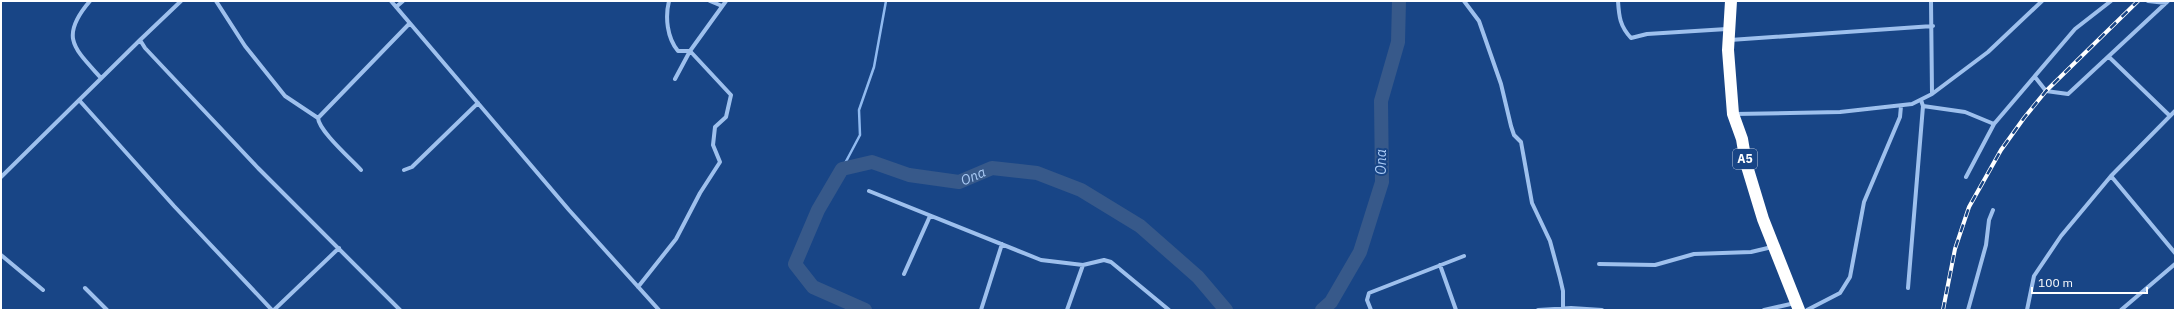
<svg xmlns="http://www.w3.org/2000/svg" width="2176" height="311" font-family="'IBM Plex Sans',sans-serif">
  <rect width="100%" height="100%" fill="#184586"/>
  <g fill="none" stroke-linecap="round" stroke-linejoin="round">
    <path stroke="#90baf0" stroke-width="2.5" d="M842,169L860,135L859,110L874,67L886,1"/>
    <g stroke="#37598a" stroke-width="14">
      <path id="s1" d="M865,310L813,287L795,264L818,210L842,169L872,162L909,175L959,182L992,168L1037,173L1081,190L1140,226L1198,277L1226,310"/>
      <path d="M1322,310L1331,302L1360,252L1382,182L1381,101L1398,42L1399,1"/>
    </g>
    <path stroke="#9ec0ed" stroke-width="4" d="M90,1C59,37 74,48 101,78
      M181,1L140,40L145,48L258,168L400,310
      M216,1L245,46L285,96L318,118C319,131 351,159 361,170
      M391,1L569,210L659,310
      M710,1L722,6
      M1464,1L1479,21L1501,84L1511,126L1514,135L1521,142L1532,203L1550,241L1560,278L1563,291V308
      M1618,1C1619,17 1620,26 1631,38L1647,34L1727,29
      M1931,1L1932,94
      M2148,1L2166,3
      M396,7L403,1
      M1730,40L1933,26
      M2109,57L2170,116
      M2035,77L2046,91L2068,94L2168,1
      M675,79L690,51L726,1
      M79,100L174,206L272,310
      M1923,106L1965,112L1994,124
      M1734,114L1840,112L1912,104L1932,94L1988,52L2042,1
      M318,118L409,24
      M404,170L412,167L478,103
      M2111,176L2175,253
      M1,177L140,40
      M1966,177L1994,124L2075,29L2111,1
      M869,191L1041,260L1083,265L1104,260L1111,262L1169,310
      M1,255L43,290
      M1599,264L1655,265L1694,254L1751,252L1772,247
      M1440,265L1456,310
      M904,274L930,216
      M638,287L676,239L700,193L720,162L713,145L715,127L726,117L731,95L690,51H678C667,38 665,17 669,1
      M85,288L107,310
      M1908,288L1923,106L1921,100
      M274,310L339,248
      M981,310L1002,244
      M1067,310L1083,265
      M1371,310L1367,300L1369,293L1464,256
      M1538,310L1571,308L1602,310
      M1764,310L1795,303
      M1807,310L1840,293L1850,277L1864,202L1900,117L1901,106
      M1968,310L1986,245L1989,220L1993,210
      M2027,310L2034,276L2061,236L2111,176L2175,111
      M2121,310L2175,264"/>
    <path stroke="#fff" stroke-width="12" d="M1731,1L1728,50L1733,114L1742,139L1746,163L1763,219L1799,310"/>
    <g stroke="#fff" stroke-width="4">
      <path id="rail" d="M1943,310L1955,249L1969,207L2001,150L2024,118L2046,91L2138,1"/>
    </g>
    <use href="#rail" stroke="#184586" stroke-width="2.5" stroke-dasharray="8" stroke-linecap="butt"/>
  </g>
  <g text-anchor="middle" stroke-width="4" stroke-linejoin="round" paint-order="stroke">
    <rect fill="#184586" stroke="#bac7db" stroke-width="1" x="1733" y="149" width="24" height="20" rx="3"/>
    <g font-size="12" font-weight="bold" fill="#fff">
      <text x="1745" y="163">A5</text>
    </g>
    <g font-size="14" font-style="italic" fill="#a9caf5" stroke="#184586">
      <text transform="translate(1381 162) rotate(-90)" y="5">Ona</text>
      <text dy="5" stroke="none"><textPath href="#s1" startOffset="328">Ona</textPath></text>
    </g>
  </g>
  <rect width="2176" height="311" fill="none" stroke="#ffffff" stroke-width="4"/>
  <path d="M2032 287v6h115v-6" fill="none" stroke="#ffffff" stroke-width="2"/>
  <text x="2038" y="287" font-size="12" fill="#ffffff" stroke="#184586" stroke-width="3" paint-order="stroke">100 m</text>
</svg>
